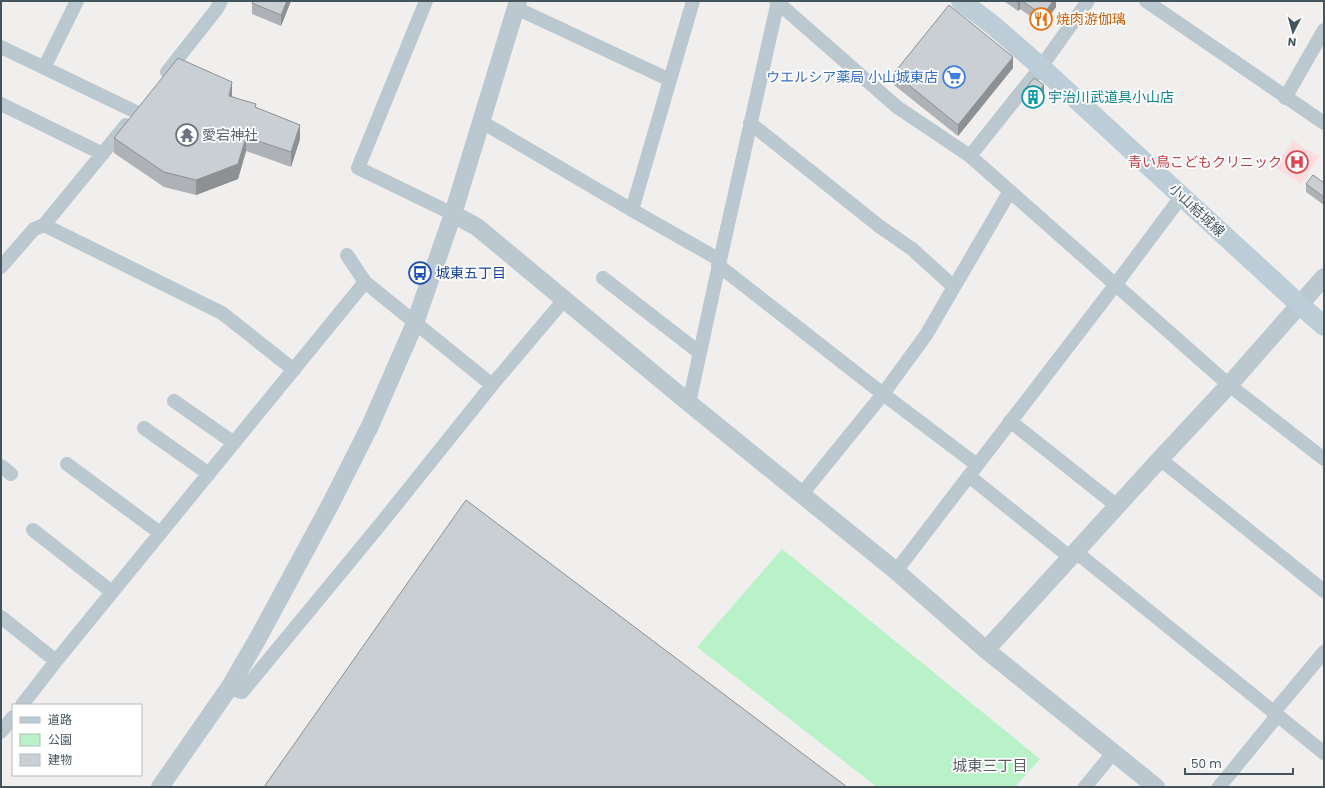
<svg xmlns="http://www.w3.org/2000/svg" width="1325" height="788" font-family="Poppins,'Noto Sans JP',sans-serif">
  <rect width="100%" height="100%" fill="#f1eeee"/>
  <path fill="#fddddd" d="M1293,140L1319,157L1301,184L1275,167Z"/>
  <path fill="#b9f2c9" d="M782,549L1040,759L1015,787H877L697,647Z"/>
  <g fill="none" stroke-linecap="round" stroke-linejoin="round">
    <path stroke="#bbc8cf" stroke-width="14" d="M426,1L358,168L453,214
      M776,1L897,107L970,156L1229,385L1324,459
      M1146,1L1324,123
      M516,8L670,80
      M1,47L136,112
      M44,68L77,1
      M167,72L216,10L221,1
      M1285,98L1324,30
      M1,104L103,154
      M482,122L632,210L720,260
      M750,123L879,226L912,249L954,287
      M970,156L1041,67L1088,1
      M632,210L693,1
      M44,225L222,313L294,370
      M347,255L365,282
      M718,265L883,394L977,465
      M1,267L34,229L44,225L126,125
      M603,278L700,353
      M174,401L234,443
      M689,403L720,260L778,1
      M1010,421L1117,506
      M144,428L209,474
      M1160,459L1324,591
      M67,464L160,533
      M1,466L11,474
      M969,476L1071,558
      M801,495L883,394L926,335L1010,191
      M33,530L112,592
      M1076,552L1324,753
      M896,571L1116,284L1181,197
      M1,617L56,661
      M229,688L242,692L379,526L492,385L564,300
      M22,705L56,661L365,282L492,385
      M1273,713L1324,652
      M1,732L13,717
      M1085,787L1113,753
      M1219,787L1277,716"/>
    <path stroke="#bbc8cf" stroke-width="18" d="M453,214L477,227L689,403L896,571L986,650L1156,787
      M986,650L1160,459L1229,385L1324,277
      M160,787L229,688L257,640L329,507L370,426L415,323L453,214L518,1"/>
    <path stroke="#bdcdd7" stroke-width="20" d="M961,1L994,26L1041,67L1300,305L1324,326"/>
  </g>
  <path fill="#aeb2b6" d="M253,1H291L281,26L252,14V3Z
    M1004,1H1056V7L1043,25L1020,9L1018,11Z
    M1013,68L958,136L894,85V73Z
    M1025,89L1044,96L1035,108L1025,100Z
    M232,96L256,107L300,139L291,167L246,151L238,179L196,195L164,187L114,153V138Z
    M1324,183V205L1306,192V184Z"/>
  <path fill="#8d9194" d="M287,1H291L281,26V15Z
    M1018,1H1020V9L1018,11Z
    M1053,1H1056V7L1043,25V15Z
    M1013,57V68L958,136V125Z
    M232,82V97L229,96Z
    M1044,85V96L1035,108V96Z
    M300,125V139L291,167V152Z
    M246,137V151L238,179L196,195V180Z"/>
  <path fill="#cacfd4" stroke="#8d9194" d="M253,1H287L281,15L252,3Z
    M1022,1H1053L1043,15Z
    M949,5L1013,57L958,125L894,73Z
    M178,58L232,82L229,96L256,104L255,107L300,125L291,152L246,137L238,164L196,180L164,172L114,138Z
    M1034,78L1044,85L1035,96L1025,89Z
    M1313,175L1324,183V197L1306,184Z
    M466,500L847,787H264Z"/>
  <defs>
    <g id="restaurant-ring" transform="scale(1.15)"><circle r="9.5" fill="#fff" stroke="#e8710a" stroke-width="1.5"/><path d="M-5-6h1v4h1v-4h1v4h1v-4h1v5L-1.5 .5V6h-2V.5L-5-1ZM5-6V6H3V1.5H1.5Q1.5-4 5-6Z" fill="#e8710a"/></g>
    <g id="supermarket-ring" transform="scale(1.15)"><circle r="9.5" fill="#fff" stroke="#3f7fe0" stroke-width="1.5"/><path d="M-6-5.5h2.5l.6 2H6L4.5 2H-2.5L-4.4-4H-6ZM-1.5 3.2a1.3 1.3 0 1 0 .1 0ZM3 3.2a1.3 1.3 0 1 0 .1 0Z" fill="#3f7fe0"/></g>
    <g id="building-ring" transform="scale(1.15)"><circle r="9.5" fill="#fff" stroke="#0f9aa8" stroke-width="1.5"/><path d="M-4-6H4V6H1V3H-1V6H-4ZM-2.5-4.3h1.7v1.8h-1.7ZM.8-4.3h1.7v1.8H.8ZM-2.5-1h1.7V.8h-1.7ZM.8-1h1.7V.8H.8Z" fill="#0f9aa8"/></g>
    <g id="temple-ring" transform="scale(1.15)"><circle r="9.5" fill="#fff" stroke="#6b7280" stroke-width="1.5"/><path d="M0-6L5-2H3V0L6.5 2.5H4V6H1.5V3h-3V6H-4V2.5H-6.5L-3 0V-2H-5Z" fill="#6b7280"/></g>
    <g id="hospital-ring" transform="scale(1.15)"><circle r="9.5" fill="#fff" stroke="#e0444e" stroke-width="1.5"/><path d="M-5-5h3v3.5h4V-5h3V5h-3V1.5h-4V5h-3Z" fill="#e0444e"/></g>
    <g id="bus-ring" transform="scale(1.15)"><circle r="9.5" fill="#fff" stroke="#1a4fb4" stroke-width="1.5"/><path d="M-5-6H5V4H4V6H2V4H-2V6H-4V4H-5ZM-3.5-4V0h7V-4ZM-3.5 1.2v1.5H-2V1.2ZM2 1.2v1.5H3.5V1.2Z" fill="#1a4fb4"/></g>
  </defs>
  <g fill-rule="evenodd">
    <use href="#restaurant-ring" x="1041" y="19"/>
    <use href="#supermarket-ring" x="954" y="77"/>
    <use href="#building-ring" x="1033" y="97"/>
    <use href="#temple-ring" x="187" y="135"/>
    <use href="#hospital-ring" x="1297" y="162"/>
    <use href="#bus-ring" x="420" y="273"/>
  </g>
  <g text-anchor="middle" stroke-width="3.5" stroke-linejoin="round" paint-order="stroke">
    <g font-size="14" fill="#c56008" stroke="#fff" text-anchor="start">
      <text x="1056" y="24">焼肉游伽璃</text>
    </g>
    <g font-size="14" fill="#366cbe" stroke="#fff" text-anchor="end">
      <text x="938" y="82">ウエルシア薬局 小山城東店</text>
    </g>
    <g font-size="14" fill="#0d838f" stroke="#fff" text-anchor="start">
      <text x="1048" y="102">宇治川武道具小山店</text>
    </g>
    <g font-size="14" fill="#5b616d" stroke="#fff" text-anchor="start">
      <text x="202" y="140">愛宕神社</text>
    </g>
    <g font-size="14" fill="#be3a42" stroke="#fff" text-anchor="end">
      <text x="1282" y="167">青い鳥こどもクリニック</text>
    </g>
    <g font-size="14" fill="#45555d" stroke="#fff">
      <text transform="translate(1197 210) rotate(43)" y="5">小山結城線</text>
    </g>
    <g font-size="14" fill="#164399" stroke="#fff" text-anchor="start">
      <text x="436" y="278">城東五丁目</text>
    </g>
    <g font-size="15" fill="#5a6064" stroke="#fff">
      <text x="990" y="771">城東三丁目</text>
    </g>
  </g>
  <rect width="1325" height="788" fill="none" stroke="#45555d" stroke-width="4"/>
  <rect x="12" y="704" width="130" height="72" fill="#ffffff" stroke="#b5bbbe"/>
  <rect x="20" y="717" width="20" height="6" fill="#bdcdd7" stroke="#b5bbbe"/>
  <text x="48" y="724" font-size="12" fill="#45555d">道路</text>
  <rect x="20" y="734" width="20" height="12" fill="#b9f2c9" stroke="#b5bbbe"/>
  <text x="48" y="744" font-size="12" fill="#45555d">公園</text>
  <rect x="20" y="754" width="20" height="12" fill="#cacfd4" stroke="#b5bbbe"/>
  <text x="48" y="764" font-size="12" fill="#45555d">建物</text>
  <g transform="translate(1293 32) rotate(186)" stroke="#ffffff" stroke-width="3" paint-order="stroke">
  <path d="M0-3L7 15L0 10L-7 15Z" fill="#45555d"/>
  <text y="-6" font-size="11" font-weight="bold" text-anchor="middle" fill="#45555d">N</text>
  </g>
  <path d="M1185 768v6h108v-6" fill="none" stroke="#45555d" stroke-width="2"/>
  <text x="1191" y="768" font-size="12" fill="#45555d" stroke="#ffffff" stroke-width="3" paint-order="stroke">50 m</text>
</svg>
